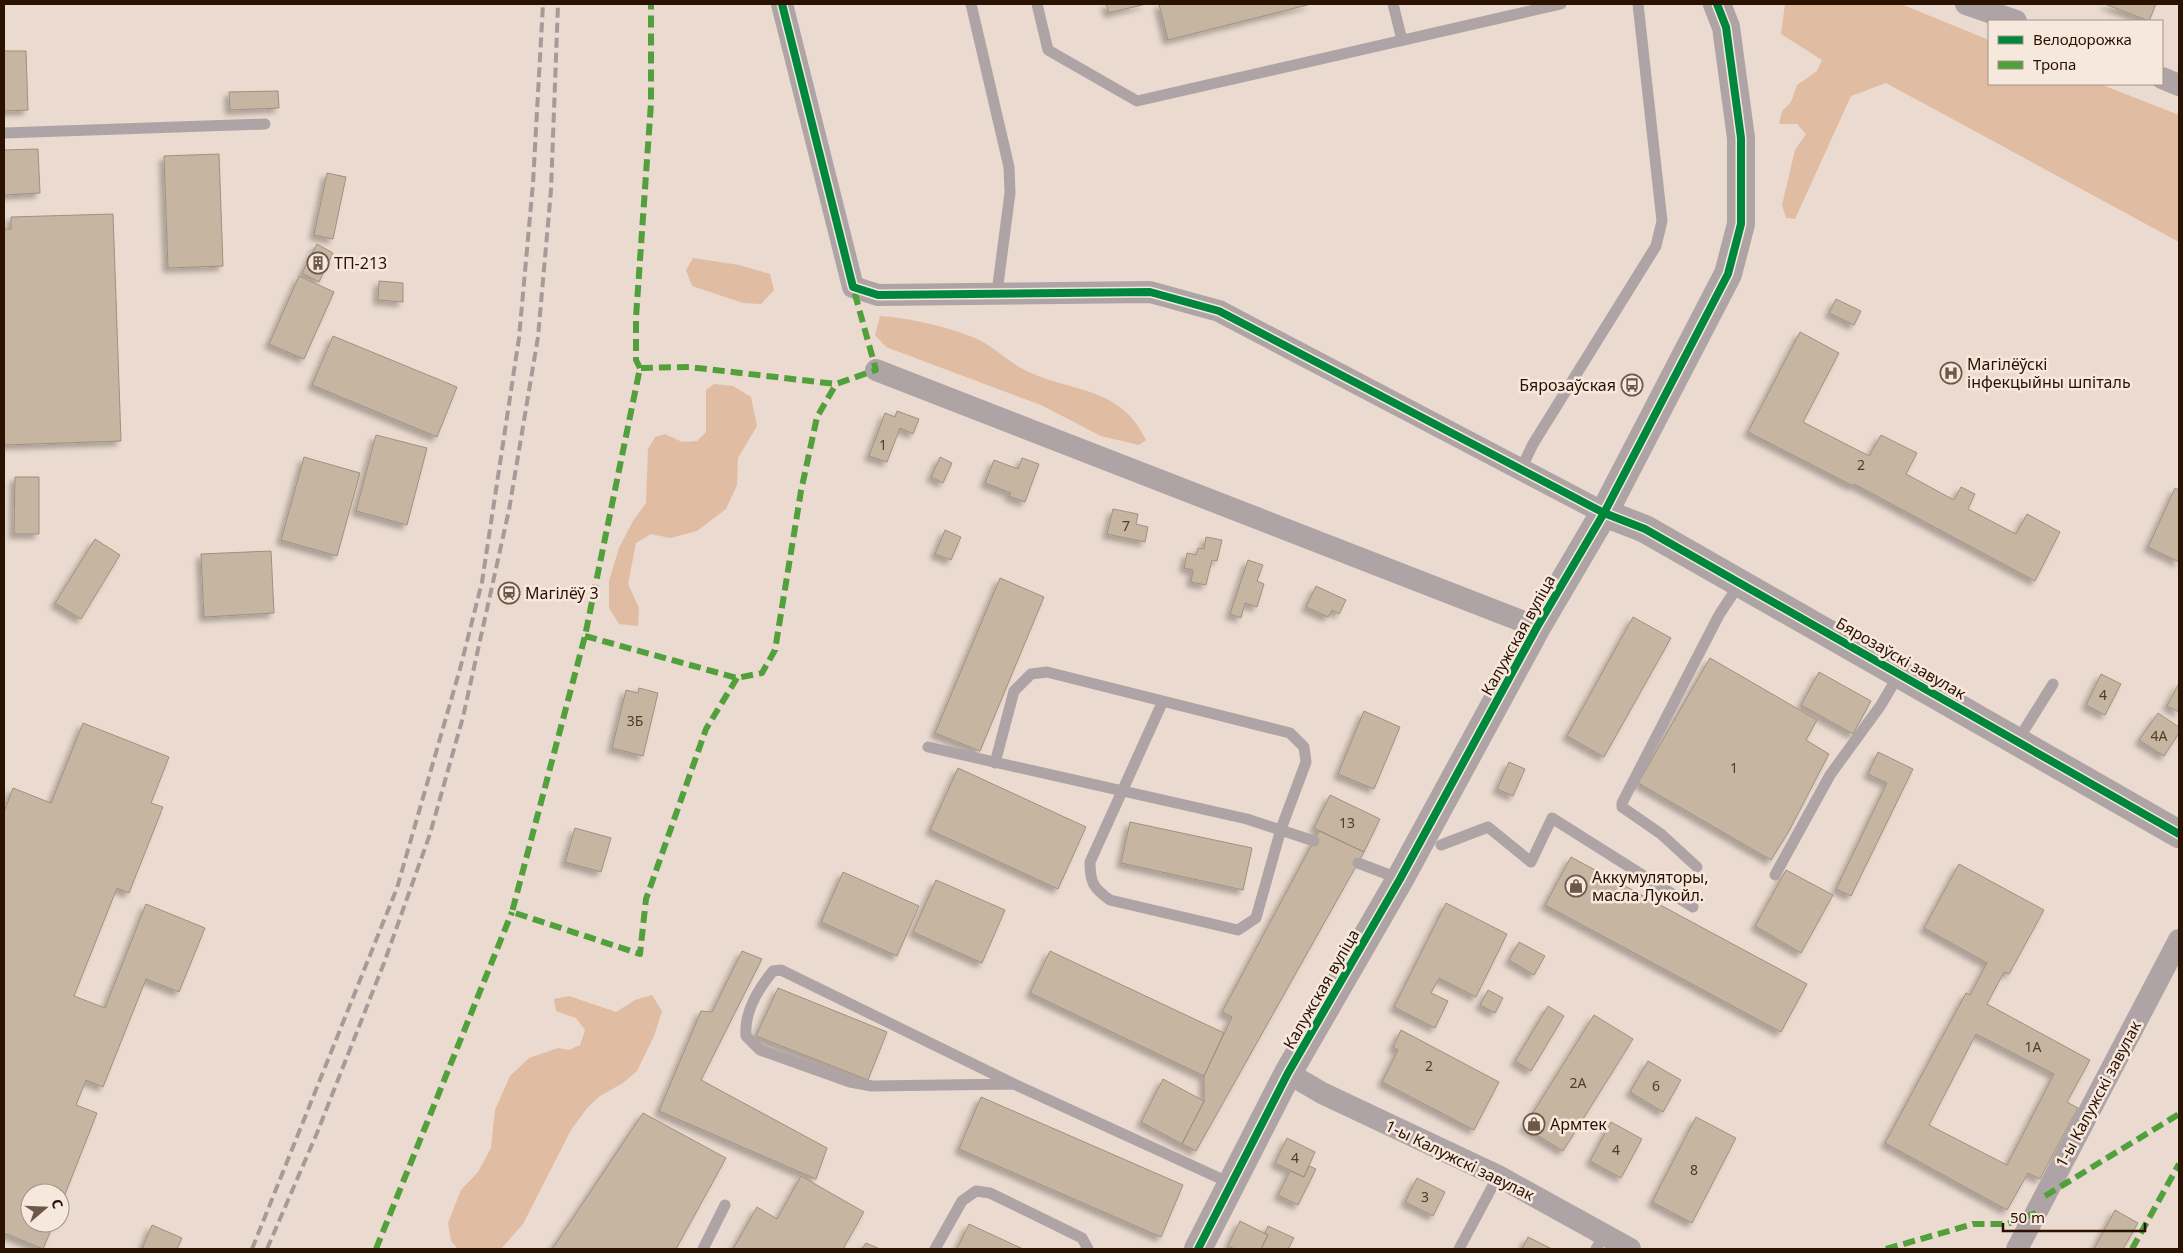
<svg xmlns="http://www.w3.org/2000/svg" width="2183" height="1253" font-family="'Noto Sans',sans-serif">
  <defs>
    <filter id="shadow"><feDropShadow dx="-4.5" dy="4.5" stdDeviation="2.5" flood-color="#0004"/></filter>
  </defs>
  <rect width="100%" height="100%" fill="#eadacf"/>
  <path fill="#e0bca2" d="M1785,4H1901L1989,40V84H2100L2179,115V242L1886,83L1851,96L1795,219L1786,218L1782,205L1795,150L1806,134L1797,124H1779L1782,111L1791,102L1797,85L1817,71L1822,60L1781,34Z
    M693,258L739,265L770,274L774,290L761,304L743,303L692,286L686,270Z
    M880,316C909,318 950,327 977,339C995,347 1010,364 1029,372C1075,393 1121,387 1146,440L1139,445L1101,436L1041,405L886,347L875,335Z
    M714,384L733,386L751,397L757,426L738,458L737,485L726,509L697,531L670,538L651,534L636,543L628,584L639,608L638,626L619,624L609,608V581L619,548L633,521L646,503L648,449L655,437L665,434L682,442L697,441L706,432V390Z
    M652,995L662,1011L654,1036L637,1071L623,1083L600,1096L587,1108L571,1130L523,1224L501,1249H458L451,1241L448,1223L461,1190L478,1172L491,1148L495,1110L510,1076L529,1058L558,1048L569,1050L580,1045L585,1030L576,1018L556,1011L554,999L569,996L616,1012L635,1000Z"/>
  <path fill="#c5b5a1" stroke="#9f9181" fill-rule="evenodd" filter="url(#shadow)" d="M1106,4H1146L1109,13Z
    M1159,4H1311L1168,40Z
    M2105,4H2156L2149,21Z
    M4,51H26L28,110L4,111Z
    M278,91L279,108L230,110L229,92Z
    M38,149L40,193L4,195V150Z
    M219,154L223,266L168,268L164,156Z
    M327,173L346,177L333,239L314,235Z
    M113,214L121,441L4,445V229H11V217Z
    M317,244L333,253L319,282L302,273Z
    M299,276L334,292L304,359L269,344Z
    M379,281L403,283V302L378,300Z
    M1836,299L1861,311L1854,325L1829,313Z
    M1800,332L1839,353L1803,422L1869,456L1881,435L1917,453L1906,474L1954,500L1961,487L1975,494L1968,509L2016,534L2027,514L2060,532L2035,581L1854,484L1853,486L1748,432Z
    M333,336L457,387L437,437L312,385Z
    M897,411L919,419L913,434L900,428L887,462L869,456L885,413L895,417Z
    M376,435L427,448L407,525L356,511Z
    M304,457L360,473L337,556L281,540Z
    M940,457L952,463L943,483L931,477Z
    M1022,458L1039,464L1025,502L1009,496L1011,493L985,483L994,460L1018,469Z
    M15,477H39V534H14Z
    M2175,488L2179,490V562L2148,547Z
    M1113,509L1138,514L1136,524L1148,527L1145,542L1107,534Z
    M945,530L961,537L951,560L935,554Z
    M1206,537L1222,540L1217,561L1212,560L1206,585L1191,582L1193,570L1184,568L1187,553L1196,555L1198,548L1204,549Z
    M95,539L120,555L81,619L55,603Z
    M271,551L274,613L204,617L201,554Z
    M1248,560L1263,565L1257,581L1264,584L1257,607L1245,603L1241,618L1230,614Z
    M1000,578L1044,597L980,751L935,733Z
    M1316,586L1346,600L1339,614L1332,610L1328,617L1306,607Z
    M1633,617L1671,638L1604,757L1567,736Z
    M1710,658L1817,720L1806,740L1829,754L1789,831L1771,860L1638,783Z
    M1819,672L1871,701L1853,734L1801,705Z
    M2101,674L2121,684L2105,715L2086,705Z
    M2179,683V712L2167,706Z
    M639,688L658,693L643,756L612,748L626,690L638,693Z
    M1364,711L1400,727L1374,789L1338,774Z
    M2158,713L2179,727V733L2164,756L2139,740Z
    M83,723L169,757L151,803L163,807L129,893L117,888L74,996L105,1008L146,904L205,928L179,992L146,979L103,1087L86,1080L76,1105L97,1113L60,1207V1193H30V1223H54L43,1249L4,1233V812L13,788L51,803Z
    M1878,752L1913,769L1851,896L1836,889L1887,783L1868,774Z
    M1509,762L1525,769L1513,796L1497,789Z
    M958,768L1086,827L1058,889L930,830Z
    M1330,795L1380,819L1364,852L1314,828Z
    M1130,822L1252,848L1243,890L1121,863Z
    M575,828L611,838L601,872L565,862Z
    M1319,831L1364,852L1196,1151L1182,1144L1204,1101V1076L1232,1017L1222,1012Z
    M1571,857L1807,984L1781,1032L1545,905Z
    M1959,864L2044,910L2009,974L2004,972L1987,1004L2090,1060L2067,1102L2078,1108L2040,1179L2028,1173L2007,1210L1885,1143L1966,993L1970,995L1987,963L1924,928ZM1976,1034L2054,1074L2007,1165L1929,1125Z
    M1786,870L1833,895L1801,953L1755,926Z
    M843,872L919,906L897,956L821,922Z
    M936,880L1005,910L982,963L913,932Z
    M1446,903L1507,934L1476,997L1439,978L1431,993L1448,1001L1435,1028L1394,1007Z
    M1519,942L1545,956L1534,975L1509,960Z
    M742,951L762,959L701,1080L827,1148L816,1179L659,1111L701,1011L712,1012Z
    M1050,951L1224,1033L1204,1076L1030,993Z
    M778,988L887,1032L868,1080L756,1036Z
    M1488,990L1503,998L1495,1013L1480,1005Z
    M1548,1006L1564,1016L1531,1071L1515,1061Z
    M1594,1015L1633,1039L1563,1151L1524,1127Z
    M1401,1030L1499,1082L1474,1130L1382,1082L1398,1050L1393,1047Z
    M1648,1061L1681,1080L1663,1112L1630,1092Z
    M1163,1079L1204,1101L1182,1144L1141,1122Z
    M981,1097L1183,1185L1161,1237L959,1149Z
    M643,1113L726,1158L676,1249H552Z
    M1696,1117L1736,1138L1692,1223L1652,1202Z
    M1611,1122L1642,1139L1621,1178L1590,1161Z
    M1287,1138L1315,1152L1304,1177L1275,1163Z
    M1309,1166L1316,1169L1298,1205L1278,1195L1290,1171L1304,1177Z
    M801,1176L864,1212L843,1249H733L757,1207L777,1219Z
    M1417,1178L1445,1192L1433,1216L1405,1202Z
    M2115,1210L2138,1223L2123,1249H2094Z
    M1240,1221L1268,1235L1261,1249H1235L1228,1246Z
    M969,1224L1023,1249H957Z
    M152,1225L182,1238L177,1249H142Z
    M1268,1226L1294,1238L1288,1249H1261L1268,1235L1265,1233Z
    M1528,1237L1552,1249H1522Z
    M866,1243L880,1249H862Z"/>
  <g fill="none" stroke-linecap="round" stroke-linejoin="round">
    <path stroke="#afa4a5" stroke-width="11" d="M971,4L1009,167L1010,193L997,292
      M1037,4L1048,50L1137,101L1561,4
      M1393,4L1402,40
      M4,133L265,124
      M1521,469L1533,444L1656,246L1662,221L1638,4
      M2018,740L2053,684
      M928,747L1247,819L1314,841
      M995,763L1014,691L1031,674L1047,672L1290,733L1304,747L1306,762L1281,829L1256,918L1238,930L1110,900C1093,888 1090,882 1090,862L1163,701
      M1441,845L1488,827L1531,862L1552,818L1693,907
      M1358,863L1400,879
      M1697,867L1661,834L1622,807V803L1719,615L1740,583
      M1775,875L1830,775L1881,705L1899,674
      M1014,1084L872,1086L850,1082L760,1050L746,1036C744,1012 758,989 773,971L781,970L1014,1084L1230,1183
      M703,1249L725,1205
      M935,1249L962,1201L976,1191L990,1193L1082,1238L1088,1249
      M1459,1249L1498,1176
      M1596,1249L1604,1235"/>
    <path stroke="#afa4a5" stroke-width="22" d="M782,4L853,287L878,295L1150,292L1219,311L1604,513
      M1966,4L2016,21
      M2162,78L2179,85
      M876,370L1537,627
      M1288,1073L1322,1093L1498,1176L1630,1249
      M2017,1249L2179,940"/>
    <path stroke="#afa4a5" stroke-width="28" d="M1604,513L1645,529L2179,834
      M1198,1249L1288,1073L1400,879L1537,627L1604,513L1728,274L1741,224V138L1726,27L1717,4"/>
    <path stroke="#a69b99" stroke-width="4" stroke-dasharray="10 5" stroke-linecap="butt" d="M252,1249L397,888L460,669L482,582L519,338L533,183L543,4
      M267,1249L317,1133L384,963L430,834L463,717L509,510L538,337L551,190L558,4"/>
    <path stroke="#51a03c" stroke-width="6" stroke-dasharray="12 6" stroke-linecap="butt" d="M640,368L636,360V317L651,103V4
      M585,636L737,678L762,673L775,650L801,491L817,417L836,384
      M737,678L706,729L646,899L640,954L512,912L585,636L640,368L689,367L836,384L876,370L853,287
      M2045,1196L2179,1114
      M376,1249L512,912
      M1886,1249L1973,1224H2007L2036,1213
      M2132,1249L2179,1164"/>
    <g stroke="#f7e8de" stroke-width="11">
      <path id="cycleway" d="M782,4L853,287L878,295L1150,292L1219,311L1604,513L1645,529L2179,834
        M1198,1249L1288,1073L1400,879L1537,627L1604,513L1728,274L1741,224V138L1726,27L1717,4"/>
    </g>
    <use href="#cycleway" stroke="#00873e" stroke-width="8"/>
  </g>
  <defs>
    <g id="building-ring" transform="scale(1.125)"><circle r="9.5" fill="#f7e8de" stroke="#6e5748" stroke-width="1.5"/><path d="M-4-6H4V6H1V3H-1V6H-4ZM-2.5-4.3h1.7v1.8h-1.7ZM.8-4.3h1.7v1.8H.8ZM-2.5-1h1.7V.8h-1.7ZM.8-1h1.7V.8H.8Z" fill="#6e5748"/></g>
    <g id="hospital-ring" transform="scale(1.125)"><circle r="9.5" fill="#f7e8de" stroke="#6e5748" stroke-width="1.5"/><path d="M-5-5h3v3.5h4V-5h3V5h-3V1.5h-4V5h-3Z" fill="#6e5748"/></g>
    <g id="bus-ring" transform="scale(1.125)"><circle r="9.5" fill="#f7e8de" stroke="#6e5748" stroke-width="1.5"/><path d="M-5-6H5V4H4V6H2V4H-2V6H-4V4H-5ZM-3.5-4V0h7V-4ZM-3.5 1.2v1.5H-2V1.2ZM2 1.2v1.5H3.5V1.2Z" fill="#6e5748"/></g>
    <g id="station-ring" transform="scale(1.125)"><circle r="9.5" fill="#f7e8de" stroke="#6e5748" stroke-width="1.5"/><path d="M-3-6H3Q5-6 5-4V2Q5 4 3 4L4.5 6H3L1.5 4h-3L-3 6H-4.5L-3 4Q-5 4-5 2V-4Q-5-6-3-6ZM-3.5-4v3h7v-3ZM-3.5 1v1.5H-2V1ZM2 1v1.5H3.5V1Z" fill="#6e5748"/></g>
    <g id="shop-ring" transform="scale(1.125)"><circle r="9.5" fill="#f7e8de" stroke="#6e5748" stroke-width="1.5"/><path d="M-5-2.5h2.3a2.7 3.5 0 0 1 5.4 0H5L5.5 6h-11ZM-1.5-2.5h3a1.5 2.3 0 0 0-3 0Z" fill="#6e5748"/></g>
  </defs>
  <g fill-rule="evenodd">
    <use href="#building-ring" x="318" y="263"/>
    <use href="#hospital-ring" x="1951" y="373"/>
    <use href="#bus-ring" x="1632" y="385"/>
    <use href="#station-ring" x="509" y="593"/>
    <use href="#shop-ring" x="1576" y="886"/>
    <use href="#shop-ring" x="1534" y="1124"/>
  </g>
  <g text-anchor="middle" stroke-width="5" stroke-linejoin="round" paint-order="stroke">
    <g font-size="14" fill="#523a28">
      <text x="883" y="450">1</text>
      <text x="1861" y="470">2</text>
      <text x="1126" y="531">7</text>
      <text x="2103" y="700">4</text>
      <text x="635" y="726">3Б</text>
      <text x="2159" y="741">4А</text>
      <text x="1734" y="773">1</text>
      <text x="1347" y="828">13</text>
      <text x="2033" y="1052">1А</text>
      <text x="1429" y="1071">2</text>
      <text x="1578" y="1088">2А</text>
      <text x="1656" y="1091">6</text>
      <text x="1616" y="1155">4</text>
      <text x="1295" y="1163">4</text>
      <text x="1694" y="1175">8</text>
      <text x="1425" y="1202">3</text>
    </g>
    <g font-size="16" fill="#2b1100" stroke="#f7e8de" text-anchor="start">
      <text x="334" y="269">ТП-213</text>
      <text x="1967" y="370">Магілёўскі<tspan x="1967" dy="18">інфекцыйны шпіталь</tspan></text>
      <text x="1616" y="391" text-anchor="end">Бярозаўская</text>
      <text x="525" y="599">Магілёў 3</text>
      <text x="1592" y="883">Аккумуляторы,<tspan x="1592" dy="18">масла Лукойл.</tspan></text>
      <text x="1550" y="1130">Армтек</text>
    </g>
    <g font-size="16" fill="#2b1100" stroke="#f7e8de">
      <text transform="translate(1518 635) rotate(-61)" y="6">Калужская вуліца</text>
      <text transform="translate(1901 658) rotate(30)" y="6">Бярозаўскі завулак</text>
      <text transform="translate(1321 989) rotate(-60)" y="6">Калужская вуліца</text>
      <text transform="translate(2098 1094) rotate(-62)" y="6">1-ы Калужскі завулак</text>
      <text transform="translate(1460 1160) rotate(26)" y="6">1-ы Калужскі завулак</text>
    </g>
  </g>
  <rect width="2183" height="1253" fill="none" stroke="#2b1100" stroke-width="10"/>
  <rect x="1988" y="20" width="175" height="65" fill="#f7e8de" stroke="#a59285"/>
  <rect x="1998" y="36" width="25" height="8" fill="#00873e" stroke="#a59285"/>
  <text x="2033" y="45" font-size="15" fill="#2b1100">Велодорожка</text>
  <rect x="1998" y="61" width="25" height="8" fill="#51a03c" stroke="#a59285"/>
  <text x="2033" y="70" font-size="15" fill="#2b1100">Тропа</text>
  <g transform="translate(45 1208) rotate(71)"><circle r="24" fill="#f7e8de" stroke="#a59285"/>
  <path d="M0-4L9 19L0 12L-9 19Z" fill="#6e5748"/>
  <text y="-8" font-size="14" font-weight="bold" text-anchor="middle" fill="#2b1100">С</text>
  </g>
  <path d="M2003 1223v8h142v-8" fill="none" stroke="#2b1100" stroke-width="2.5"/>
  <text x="2010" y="1223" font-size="15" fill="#2b1100" stroke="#f7e8de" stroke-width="4" paint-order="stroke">50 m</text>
</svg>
